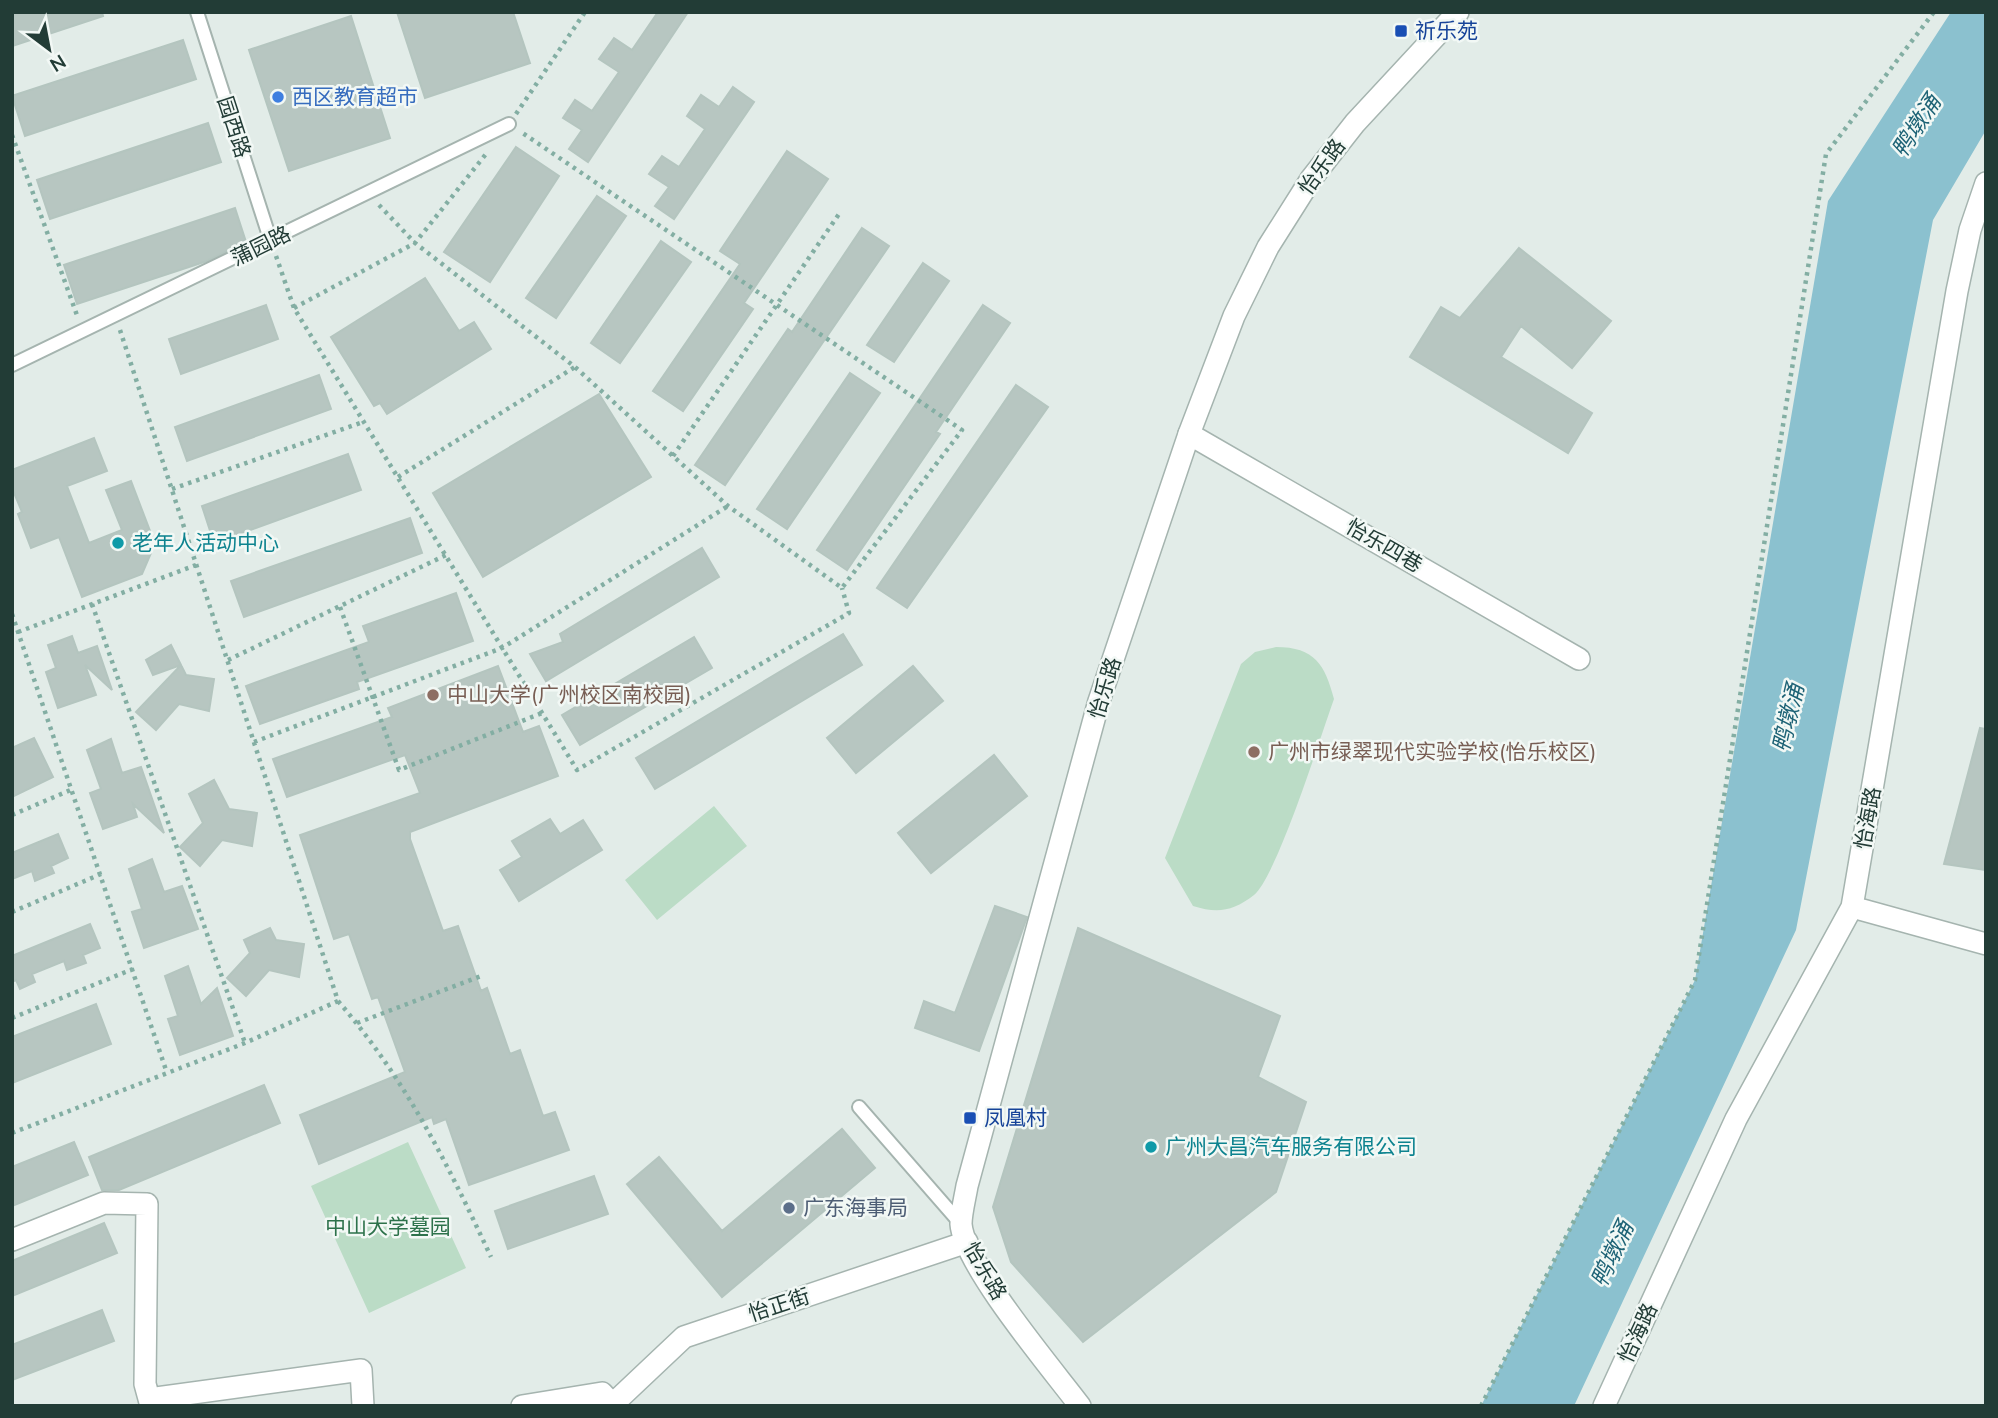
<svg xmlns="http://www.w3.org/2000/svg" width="1998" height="1418" font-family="Mulish,'Noto Sans SC',sans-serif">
  <rect width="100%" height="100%" fill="#e2ece8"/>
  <path fill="#bbdcc6" d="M1276,647C1315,647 1325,665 1334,699C1321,735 1277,876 1254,895C1233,911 1218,914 1193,906L1165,858L1241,664L1255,652Z
    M714,806L747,846L657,920L625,880Z
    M408,1142L466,1268L369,1313L311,1186Z"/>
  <path fill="#8bc1cf" d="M1951,12H1986V130L1933,220L1796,930L1574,1406H1481L1695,980L1828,201Z"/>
  <path fill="#b7c6c1" stroke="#b4c5bf" stroke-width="2" d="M12,12H102L103,16L12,46Z
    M397,12H513L530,63L425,98Z
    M658,12H688L588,162L569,149L582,130L563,118L575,100L592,111L619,72L599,59L614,38L632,50Z
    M351,16L390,138L289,171L249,50Z
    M183,40L196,79L25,136L12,96Z
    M733,87L754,102L674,219L655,206L669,187L649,174L662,156L679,167L705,129L687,116L701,95L719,107Z
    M208,123L221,162L50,219L37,180Z
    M516,147L559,176L490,282L444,252Z
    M787,151L828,179L744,303L753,309L683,411L653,391L740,264L720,251Z
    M597,196L626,216L556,318L526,298Z
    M235,208L246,242L207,261L77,304L64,265Z
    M862,228L889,246L725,485L695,465L788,329L792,332Z
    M661,241L691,262L620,363L591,343Z
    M1519,248L1611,321L1572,368L1521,326L1501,357L1592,413L1568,453L1410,357L1441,307L1460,318Z
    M923,263L949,281L894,362L867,345Z
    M425,278L459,331L474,322L491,349L387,414L380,403L374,406L331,337Z
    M266,305L278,339L181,374L169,339Z
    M983,305L1010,323L936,432L940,434L847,570L817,550Z
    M850,373L880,393L787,529L757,509Z
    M319,375L331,409L187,461L175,427Z
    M1016,385L1048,407L907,608L877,588Z
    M599,394L651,477L483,577L433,493Z
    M94,438L107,471L67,486L89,543L122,530L106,490L131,481L150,531L144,533L151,553L142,574L82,597L59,537L31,548L18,514L22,512L12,488V470Z
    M348,454L361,490L214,543L202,506Z
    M410,518L422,553L244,617L231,581Z
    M702,548L719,577L546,681L530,654L563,642L560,634Z
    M456,593L473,641L357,682L359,689L260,724L246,686L369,642L363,626Z
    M843,634L862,665L655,789L636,758Z
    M72,636L78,653L97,646L112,690L85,665L96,695L58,708L46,672L56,668L48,645Z
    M694,637L712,668L580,745L562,715Z
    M171,645L181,665L153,675L146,660Z
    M181,665L186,675L214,679L209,711L179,704L156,730L136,712Z
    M498,666L523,732L539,726L558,776L410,832V839L443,931L458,926L481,991L487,988L510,1054L520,1050L543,1116L555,1112L569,1150L469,1185L446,1119L434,1124L432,1117L319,1164L300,1115L405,1072L378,997L372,999L349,934L334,939L300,835L420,793L405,755L287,797L273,759L392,717L388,708Z
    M913,666L943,701L856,773L827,738Z
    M1980,728L1986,729V870L1944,864Z
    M34,738L53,777L12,797V748Z
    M111,739L122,773L141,767L164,833L133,804L137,817L103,829L90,793L101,789L87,750Z
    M994,755L1027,796L931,873L898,833Z
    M214,780L229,809L257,813L252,846L222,840L200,866L180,847L203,823L189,794Z
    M550,819L560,834L583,820L602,850L519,901L500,870L522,857L512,841Z
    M58,834L68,858L51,866L54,873L35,881L32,871L12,879V853Z
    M152,859L164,892L182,886L198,929L144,948L132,912L142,909L129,869Z
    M995,906L1027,917L979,1051L915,1028L924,1001L955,1013Z
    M90,924L100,948L83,955L86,963L67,970L64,961L32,974L35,982L20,989L16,980L12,982V956Z
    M270,928L276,940L304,944L299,977L269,970L246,996L227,978L250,953L244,940Z
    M1078,928L1280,1016L1258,1077L1306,1102L1276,1192L1083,1342L1011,1262L993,1207Z
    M188,966L201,1004L217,988L233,1036L180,1055L168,1019L178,1016L165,976Z
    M96,1004L111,1044L12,1083V1037Z
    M264,1085L280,1123L119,1190H102L89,1157Z
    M842,1129L875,1168L722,1297L627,1184L659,1157L722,1231Z
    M74,1142L88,1175L12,1206V1167Z
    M594,1176L608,1214L508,1249L495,1211Z
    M104,1223L117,1253L12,1296V1261Z
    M102,1310L114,1341L12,1380V1345Z"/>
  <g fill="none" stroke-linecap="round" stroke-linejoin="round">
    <g stroke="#a5b4af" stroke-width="16">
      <path id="service" d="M197,12L271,242
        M12,365L509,124
        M859,1107L961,1224"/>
    </g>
    <g stroke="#a5b4af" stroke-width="24">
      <path id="minor" d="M1189,434L1579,659
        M1852,907L1986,944
        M12,1240L104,1203L147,1204L145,1384L151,1406
        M149,1399L361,1370L363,1406
        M613,1404L684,1337L967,1242
        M522,1406L602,1393L614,1406
        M1604,1406L1736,1119L1852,907L1957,291L1970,230L1986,183"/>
    </g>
    <g stroke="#a5b4af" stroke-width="24">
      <path id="tertiary" d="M1080,1406C1053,1370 964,1265 961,1224C961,1213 965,1198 967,1186L1099,701L1189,434L1234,316L1268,247L1311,179L1355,123L1458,12"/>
    </g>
    <path stroke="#83aea3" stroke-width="4.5" stroke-dasharray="3.5 5" stroke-linecap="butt" d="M516,114L585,12
      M12,135L78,318
      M379,205L415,243L575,367L728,506L842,588L962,430L521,132
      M276,256L294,308L577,770L849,613L842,588
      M294,308L415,243L486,154
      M673,456L839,214
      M398,477L575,367
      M172,489L363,422
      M92,604L245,1043
      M340,607L399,770L542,713
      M12,614L167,1073
      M18,632L196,565
      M228,660L446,555
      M254,742L502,648L728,506
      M12,815L73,789
      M12,912L101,874
      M338,1001C407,1081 447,1163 491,1257
      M12,1018L133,969
      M357,1023L484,975
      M12,1133L245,1043L338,1001L120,330
      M1481,1406L1695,980L1826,154L1934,12"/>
    <use href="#service" stroke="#fff" stroke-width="12"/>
    <use href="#minor" stroke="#fff" stroke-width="21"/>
    <use href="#tertiary" stroke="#fff" stroke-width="21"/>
  </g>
  <g fill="#1a4fb4" stroke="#f2f8f5" stroke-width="2.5">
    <rect x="1394" y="24" width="14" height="14" rx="3.5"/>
    <rect x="963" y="1111" width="14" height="14" rx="3.5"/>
  </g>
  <circle fill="#3f7fe0" stroke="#f2f8f5" stroke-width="2.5" cx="278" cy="97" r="7"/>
  <g fill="#0f9aa8" stroke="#f2f8f5" stroke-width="2.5">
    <circle cx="118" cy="543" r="7"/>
    <circle cx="1151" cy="1147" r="7"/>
  </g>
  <g fill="#8d6e63" stroke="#f2f8f5" stroke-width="2.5">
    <circle cx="433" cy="695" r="7"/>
    <circle cx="1254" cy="752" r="7"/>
  </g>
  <circle fill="#5c6f8a" stroke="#f2f8f5" stroke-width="2.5" cx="789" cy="1208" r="7"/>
  <g text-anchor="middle" stroke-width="5" stroke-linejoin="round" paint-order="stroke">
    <g font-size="21" fill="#164399" stroke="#f2f8f5" text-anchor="start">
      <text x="1415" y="38">祈乐苑</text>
      <text x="984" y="1125">凤凰村</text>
    </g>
    <g font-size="21" fill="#366cbe" stroke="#f2f8f5" text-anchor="start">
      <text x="292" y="104">西区教育超市</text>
    </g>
    <g font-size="21" fill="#223c36" stroke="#f2f8f5">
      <text transform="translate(234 127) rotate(72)" y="7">园西路</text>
      <text transform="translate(1322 167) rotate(-54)" y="7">怡乐路</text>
      <text transform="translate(261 246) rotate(-26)" y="7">蒲园路</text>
      <text transform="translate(1384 546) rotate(30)" y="7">怡乐四巷</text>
      <text transform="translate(1105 688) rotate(-73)" y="7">怡乐路</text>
      <text transform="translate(1868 818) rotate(-80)" y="7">怡海路</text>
      <text transform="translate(985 1271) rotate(60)" y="7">怡乐路</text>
      <text transform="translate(779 1305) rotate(-18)" y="7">怡正街</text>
      <text transform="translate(1638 1333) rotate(-65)" y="7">怡海路</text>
    </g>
    <g font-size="21" fill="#0d838f" stroke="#f2f8f5" text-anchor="start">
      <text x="132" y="550">老年人活动中心</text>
      <text x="1165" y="1154">广州大昌汽车服务有限公司</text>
    </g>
    <g font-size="21" fill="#785e54" stroke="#f2f8f5" text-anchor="start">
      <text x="447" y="702">中山大学(广州校区南校园)</text>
      <text x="1268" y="759">广州市绿翠现代实验学校(怡乐校区)</text>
    </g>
    <g font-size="21" fill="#4e5e75" stroke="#f2f8f5" text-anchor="start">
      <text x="803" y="1215">广东海事局</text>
    </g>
    <g font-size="21" fill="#2d724b" stroke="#f2f8f5">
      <text x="388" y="1234">中山大学墓园</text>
    </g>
    <g font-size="23" font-style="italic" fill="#1e6376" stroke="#f2f8f5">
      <text transform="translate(1916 126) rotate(-57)" y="8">鸭墩涌</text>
      <text transform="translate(1788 718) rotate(-77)" y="8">鸭墩涌</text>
      <text transform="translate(1612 1254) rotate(-65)" y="8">鸭墩涌</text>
    </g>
  </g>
  <rect width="1998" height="1418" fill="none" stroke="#223c36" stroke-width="28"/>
  <g transform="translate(49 49) rotate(148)" stroke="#f2f8f5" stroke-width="5" paint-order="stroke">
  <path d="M0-5L12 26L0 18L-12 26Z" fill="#223c36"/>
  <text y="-10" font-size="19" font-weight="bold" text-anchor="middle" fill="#223c36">N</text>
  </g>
</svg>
